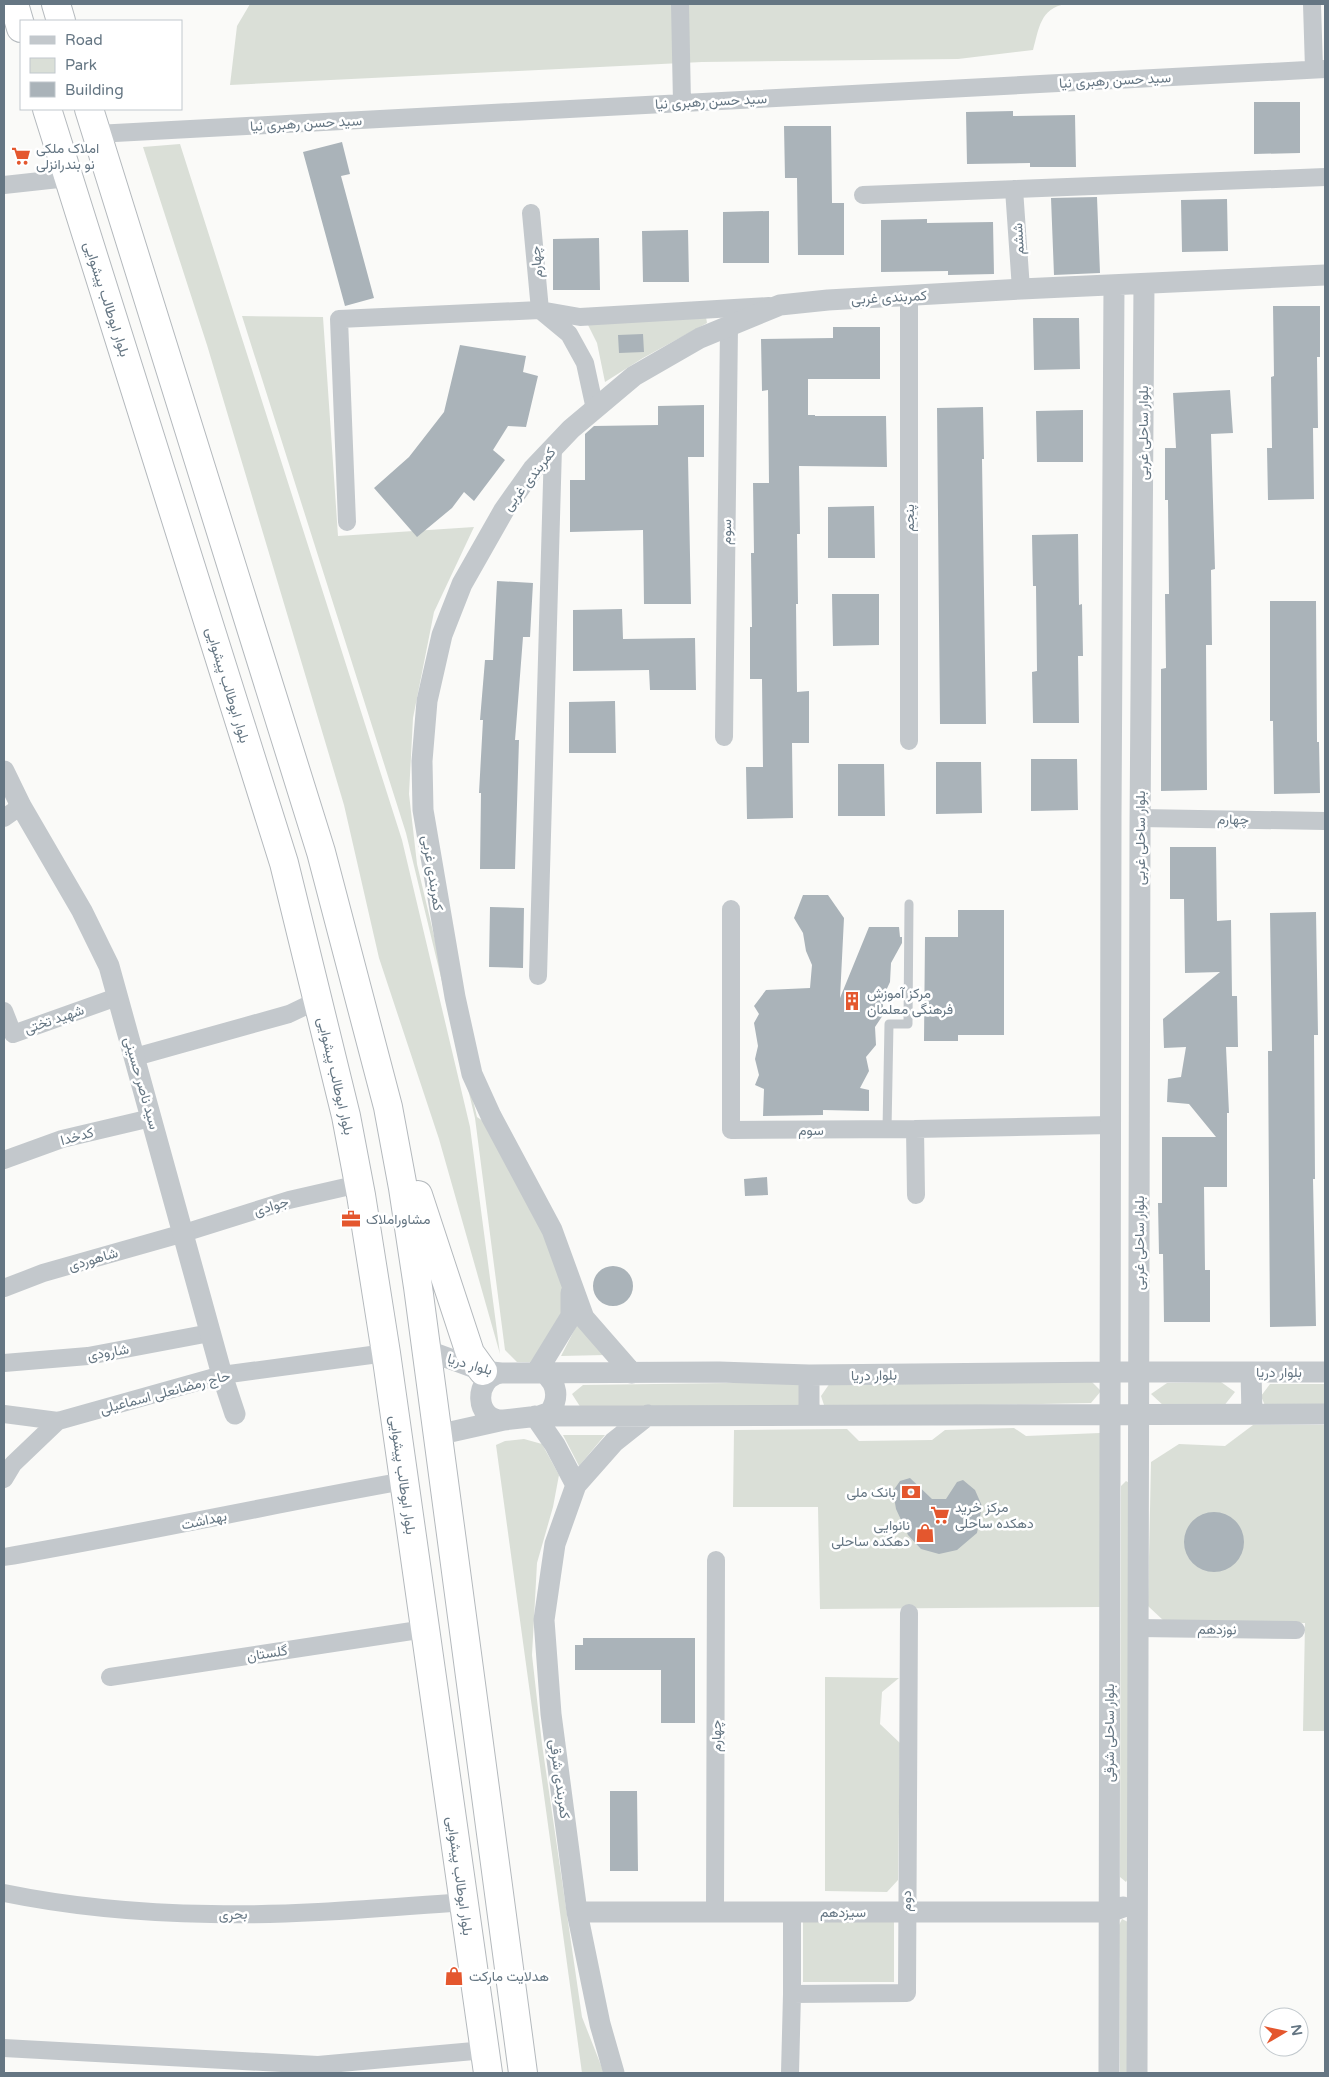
<svg xmlns="http://www.w3.org/2000/svg" width="1329" height="2077" font-family="'Varela Round',Vazirmatn,sans-serif">
  <rect width="100%" height="100%" fill="#fafaf8"/>
  <path fill="#dadfd7" d="M250,4H1066C1040,8 1039,29 1033,50L958,59L702,62L230,85L237,26Z
    M180,144L402,840L470,1127L500,1354L439,1139L379,958L344,805L207,345L143,147Z
    M242,316L323,317L338,536L474,527L434,612L413,718L409,794L417,864L477,1117L492,1127L545,1231L562,1282L564,1314L535,1362H517L505,1350L475,1118L406,833Z
    M706,317L707,323L643,358L605,382L597,343L587,323Z
    M578,1323L605,1355L561,1356Z
    M1091,1381L1101,1391L1091,1403L825,1408L821,1396L830,1383Z
    M801,1382V1405L581,1408L572,1394L583,1385Z
    M1221,1382L1235,1392L1223,1407H1165L1151,1394L1167,1383Z
    M1270,1384H1325V1407L1266,1408L1261,1396Z
    M1253,1425H1325V1731H1303L1305,1623L1164,1621L1148,1606L1151,1462L1179,1444L1225,1446Z
    M1014,1428L1026,1436L1100,1433L1101,1607L820,1609L818,1507H733L734,1430L847,1429L859,1441L932,1440L945,1430Z
    M563,1435H605L579,1466Z
    M524,1439L542,1444L559,1475L553,1507L537,1563L532,1655L542,1744L582,2017L604,2073H582L496,1445L505,1441Z
    M1126,1481L1131,1484L1129,1876L1126,1882L1120,1877L1121,1486Z
    M825,1677L899,1678L882,1692L880,1724L900,1743L898,1880L887,1892L825,1891Z
    M803,1913H894V1982H803Z
    M1122,1919L1128,1922L1129,2073H1120L1119,1925Z"/>
  <path fill="#aab3b9" d="M1254,102H1300V153L1254,154Z
    M1013,111V116L1075,115L1076,167H1030V163L967,164L966,112Z
    M784,126H831L832,203H844V255H798L797,178H785Z
    M342,142L350,174L341,176L374,298L345,306L303,152Z
    M1097,197L1100,273L1054,275L1051,198Z
    M1227,199L1228,251L1182,252L1181,200Z
    M769,211V263H723V212Z
    M927,219V223L993,222L994,274L948,275V271L881,272V220Z
    M688,230L689,282H643L642,231Z
    M599,238L600,290H553V239Z
    M1273,306H1320V357H1317L1318,428H1313L1314,499L1268,500L1267,448H1272L1271,377L1274,376Z
    M1033,318H1079L1080,369L1034,370Z
    M833,327H880V379H808V415H815V416H886L887,467L799,466L800,534H797L798,604H796L797,692L809,691V743H792L793,818L747,819L746,767H763L762,679H750V627H752L751,553H754L753,483H769L768,390L762,391L761,339L833,338Z
    M643,334L644,352L619,353L618,335Z
    M460,345L526,356L523,372L538,376L526,427L508,426L493,450L505,460L474,501L464,492L452,508L417,537L374,488L409,457L444,412Z
    M1230,390L1233,433L1211,434L1215,569L1211,570L1212,645H1206L1207,790L1161,791V669L1166,668L1165,594H1169L1168,500H1165V448H1176L1173,393Z
    M704,405V457H688L691,604H644L643,530L570,532V480H585V434L594,426L658,425V406Z
    M983,407L984,459H982L986,724H940L937,408Z
    M1083,410V462H1037L1036,411Z
    M874,506L875,558H828V507Z
    M1078,534L1079,605L1082,604L1083,656H1078L1079,723H1033L1032,672L1037,671L1036,586H1033L1032,535Z
    M497,581L533,583L530,637H523L515,740H519L515,869H480L481,793H479L483,720H480L485,660H493Z
    M832,594H879V645L833,646Z
    M1270,601H1316L1317,742H1319L1320,793L1274,794L1273,721H1270Z
    M622,609L623,639L695,638L696,690H650L649,670L573,671V610Z
    M615,701L616,753H569V702Z
    M1031,759H1077L1078,810L1031,811Z
    M936,762H981L982,813L936,814Z
    M838,764H884L885,816H838Z
    M1170,847H1216L1217,921L1231,920L1232,996H1237L1238,1047H1226L1229,1113H1227V1187H1204L1205,1270H1210V1322H1164L1163,1254H1159L1158,1203H1162V1137H1216L1189,1104L1167,1102L1168,1079L1181,1077L1186,1047L1164,1048L1163,1019L1220,972L1185,973L1184,899H1170Z
    M803,895H828L844,918L840,998L869,927H899L900,937H902V943L891,963L890,982L883,997V1015L875,1027L876,1045L866,1057L869,1071L860,1088L869,1090V1111L823,1110V1115L763,1116L764,1089L755,1085L759,1075L755,1059L758,1046L754,1023L759,1014L754,1006L766,990L810,988L812,965L806,951L803,933L794,918Z
    M490,907L524,908L523,968L489,967Z
    M958,910H1004V1035H958V1041H924L925,937H958Z
    M1316,912L1318,1035H1314L1315,1179H1313L1316,1326L1270,1327L1268,1051H1272L1270,913Z
    M767,1177L768,1195L745,1196L744,1179Z
    M593 1286a20 20 0 1 1 40 0a20 20 0 1 1-40 0Z
    M910,1478L932,1499H946L957,1482L963,1480L975,1490L982,1506L977,1533L957,1550L939,1554L921,1549L908,1535L896,1509L893,1491L900,1481Z
    M1184 1542a30 30 0 1 1 60 0a30 30 0 1 1-60 0Z
    M583,1638H695V1723H661V1670H575V1645H583Z
    M610,1791H637L638,1871H610Z"/>
  <g fill="none" stroke-linecap="round" stroke-linejoin="round">
    <g stroke="#b4b9bd" stroke-width="30">
      <path id="trunk" d="M14,4L21,28
        M56,4L61,21
        M47,109L284,863L346,1116L361,1195L386,1353L488,2073
        M89,109L321,852L388,1107L403,1188L418,1287L523,2073
        M418,1195L470,1353L483,1371"/>
    </g>
    <path stroke="#c3c8cc" stroke-width="9" d="M887,1129L889,1024H908L909,904"/>
    <path stroke="#c3c8cc" stroke-width="18" d="M680,4L682,103
      M1312,4L1314,69
      M96,134L1325,69
      M4,185L68,178
      M1014,189L1021,289
      M863,195L1325,177
      M531,213L540,310L569,334L585,363L595,409
      M909,296V741
      M347,522L339,319L540,310L580,317L769,306
      M724,737L729,327
      M4,818L21,806
      M1140,818L1325,821
      M731,909V1130L915,1129L1111,1125
      M538,976L553,447
      M4,1011L13,1034L117,997
      M135,1057L289,1014L318,1000
      M915,1129L916,1195
      M4,1160L62,1139L151,1118
      M4,1288L43,1273L184,1233L289,1200L359,1184
      M4,1363L88,1356L210,1333
      M4,1414L58,1421L222,1375L386,1353
      M4,1479L13,1464L58,1421
      M4,1557C137,1534 270,1505 404,1481
      M1138,1628L1296,1630
      M110,1677L425,1629
      M4,1893C72,1907 141,1913 211,1914C294,1916 381,1908 464,1902
      M715,1912L716,1560
      M792,1912V1994L907,1993L909,1613
      M4,2048L318,2065L485,2050
      M790,2073L792,1994"/>
    <path stroke="#c3c8cc" stroke-width="21" d="M4,771L21,806L82,911L109,966L222,1375L235,1414
      M426,1350L483,1371L501,1373L719,1372L809,1375L1111,1372H1325
      M1251,1372L1252,1414
      M501,1373C473,1377 474,1422 504,1420
      M536,1373L571,1316V1293
      M632,1373L584,1318L552,1230L491,1116L472,1074L455,997L423,810L422,761L427,701L442,635L462,584L504,510L533,469L571,429L634,376L700,338L780,305L828,300L1021,289L1325,275
      M809,1414V1375
      M535,1416L555,1445L576,1485
      M539,1416L550,1412C559,1398 558,1384 544,1373
      M437,1435L504,1420L539,1416L1325,1414
      M577,1912H1109L1123,1907
      M614,2073L600,2024L577,1912L551,1714L544,1620L555,1544L576,1485L614,1442L648,1415
      M1109,2073L1111,819L1114,285
      M1137,2073L1140,829L1144,284"/>
    <use href="#trunk" stroke="#fff" stroke-width="28"/>
  </g>
  <defs>
    <g id="supermarket-bare" transform="scale(1.5)"><path d="M-6-5.5h2.5l.6 2H6L4.5 2H-2.5L-4.4-4H-6ZM-1.5 3.2a1.3 1.3 0 1 0 .1 0ZM3 3.2a1.3 1.3 0 1 0 .1 0Z" fill="#e4572e" stroke="#fff" stroke-width="2.5" paint-order="stroke"/></g>
    <g id="building-bare" transform="scale(1.5)"><path d="M-4-6H4V6H1V3H-1V6H-4ZM-2.5-4.3h1.7v1.8h-1.7ZM.8-4.3h1.7v1.8H.8ZM-2.5-1h1.7V.8h-1.7ZM.8-1h1.7V.8H.8Z" fill="#e4572e" stroke="#fff" stroke-width="2.5" paint-order="stroke"/></g>
    <g id="office-bare" transform="scale(1.5)"><path d="M-6-3h4V-5.5h4V-3h4V5H-6ZM-1-4.5V-3h2v-1.5ZM-6 0V1H6V0Z" fill="#e4572e" stroke="#fff" stroke-width="2.5" paint-order="stroke"/></g>
    <g id="bank-bare" transform="scale(1.5)"><path d="M-6-4H6V4H-6ZM0-2.3a2.3 2.3 0 1 0 0 4.6a2.3 2.3 0 1 0 0-4.6Z" fill="#e4572e" stroke="#fff" stroke-width="2.5" paint-order="stroke"/></g>
    <g id="shop-bare" transform="scale(1.5)"><path d="M-5-2.5h2.3a2.7 3.5 0 0 1 5.4 0H5L5.5 6h-11ZM-1.5-2.5h3a1.5 2.3 0 0 0-3 0Z" fill="#e4572e" stroke="#fff" stroke-width="2.5" paint-order="stroke"/></g>
  </defs>
  <g fill-rule="evenodd">
    <use href="#supermarket-bare" x="21" y="156"/>
    <use href="#building-bare" x="852" y="1001"/>
    <use href="#office-bare" x="351" y="1219"/>
    <use href="#bank-bare" x="911" y="1492"/>
    <use href="#supermarket-bare" x="940" y="1515"/>
    <use href="#shop-bare" x="925" y="1533"/>
    <use href="#shop-bare" x="454" y="1976"/>
  </g>
  <g text-anchor="middle" stroke-width="5" stroke-linejoin="round" paint-order="stroke">
    <g font-size="14" fill="#657683" stroke="#fff">
      <text transform="translate(1115 80) rotate(-3)" y="5">سید حسن رهبری نیا</text>
      <text transform="translate(711 101) rotate(-3)" y="5">سید حسن رهبری نیا</text>
      <text transform="translate(306 123) rotate(-3)" y="5">سید حسن رهبری نیا</text>
      <text transform="translate(1018 239) rotate(-94)" y="5">ششم</text>
      <text transform="translate(536 262) rotate(-95)" y="5">چهارم</text>
      <text transform="translate(889 297) rotate(-3)" y="5">کمربندی غربی</text>
      <text transform="translate(107 299) rotate(72)" y="5">بلوار ابوطالب پیشوایی</text>
      <text transform="translate(1143 433) rotate(-90)" y="5">بلوار ساحلی غربی</text>
      <text transform="translate(529 479) rotate(-52)" y="5">کمربندی غربی</text>
      <text transform="translate(909 518) rotate(-90)" y="5">پنجم</text>
      <text transform="translate(726 532) rotate(-89)" y="5">سوم</text>
      <text transform="translate(228 685) rotate(73)" y="5">بلوار ابوطالب پیشوایی</text>
      <text transform="translate(1233 819) rotate(1)" y="5">چهارم</text>
      <text transform="translate(1140 838) rotate(-90)" y="5">بلوار ساحلی غربی</text>
      <text transform="translate(433 873) rotate(81)" y="5">کمربندی غربی</text>
      <text transform="translate(54 1019) rotate(-19)" y="5">شهید تختی</text>
      <text transform="translate(336 1076) rotate(77)" y="5">بلوار ابوطالب پیشوایی</text>
      <text transform="translate(142 1083) rotate(74)" y="5">سید ناصر حسینی</text>
      <text x="811" y="1135">سوم</text>
      <text transform="translate(77 1136) rotate(-15)" y="5">کدخدا</text>
      <text transform="translate(271 1206) rotate(-17)" y="5">جوادی</text>
      <text transform="translate(1139 1243) rotate(-90)" y="5">بلوار ساحلی غربی</text>
      <text transform="translate(93 1259) rotate(-16)" y="5">شاهوردی</text>
      <text transform="translate(108 1352) rotate(-10)" y="5">شارودی</text>
      <text transform="translate(470 1364) rotate(16)" y="5">بلوار دریا</text>
      <text x="1279" y="1377">بلوار دریا</text>
      <text transform="translate(874 1375) rotate(-1)" y="5">بلوار دریا</text>
      <text transform="translate(165 1392) rotate(-15)" y="5">حاج رمضانعلی اسماعیلی</text>
      <text transform="translate(403 1475) rotate(82)" y="5">بلوار ابوطالب پیشوایی</text>
      <text transform="translate(204 1520) rotate(-12)" y="5">بهداشت</text>
      <text transform="translate(1217 1629) rotate(1)" y="5">نوزدهم</text>
      <text transform="translate(267 1653) rotate(-9)" y="5">گلستان</text>
      <text transform="translate(1109 1733) rotate(-90)" y="5">بلوار ساحلی شرقی</text>
      <text transform="translate(716 1736) rotate(-90)" y="5">چهارم</text>
      <text transform="translate(560 1779) rotate(82)" y="5">کمربندی شرقی</text>
      <text transform="translate(460 1876) rotate(82)" y="5">بلوار ابوطالب پیشوایی</text>
      <text transform="translate(906 1901) rotate(-90)" y="5">دوم</text>
      <text x="843" y="1917">سیزدهم</text>
      <text transform="translate(233 1914) rotate(-2)" y="5">بحری</text>
    </g>
    <g font-size="14" fill="#657683" stroke="#fff" text-anchor="start">
      <text x="36" y="153">املاک ملکی<tspan x="36" dy="16">نو بندرانزلی</tspan></text>
      <text x="867" y="998">مرکز آموزش<tspan x="867" dy="16">فرهنگی معلمان</tspan></text>
      <text x="366" y="1224">مشاوراملاک</text>
      <text x="896" y="1497" text-anchor="end">بانک ملی</text>
      <text x="955" y="1512">مرکز خرید<tspan x="955" dy="16">دهکده ساحلی</tspan></text>
      <text x="910" y="1530" text-anchor="end">نانوایی<tspan x="910" dy="16">دهکده ساحلی</tspan></text>
      <text x="469" y="1981">هدلایت مارکت</text>
    </g>
  </g>
  <rect width="1329" height="2077" fill="none" stroke="#657683" stroke-width="10"/>
  <rect x="20" y="20" width="162" height="90" fill="#ffffff" stroke="#c1c8cd"/>
  <rect x="30" y="36" width="25" height="8" fill="#c3c8cc" stroke="#c1c8cd"/>
  <text x="65" y="45" font-size="15" fill="#657683">Road</text>
  <rect x="30" y="58" width="25" height="15" fill="#dadfd7" stroke="#c1c8cd"/>
  <text x="65" y="70" font-size="15" fill="#657683">Park</text>
  <rect x="30" y="82" width="25" height="15" fill="#aab3b9" stroke="#c1c8cd"/>
  <text x="65" y="95" font-size="15" fill="#657683">Building</text>
  <g transform="translate(1284 2032) rotate(81)"><circle r="24" fill="#ffffff" stroke="#c1c8cd"/>
  <path d="M0-4L9 19L0 12L-9 19Z" fill="#e4572e"/>
  <text y="-8" font-size="14" font-weight="bold" text-anchor="middle" fill="#657683">N</text>
  </g>
</svg>
